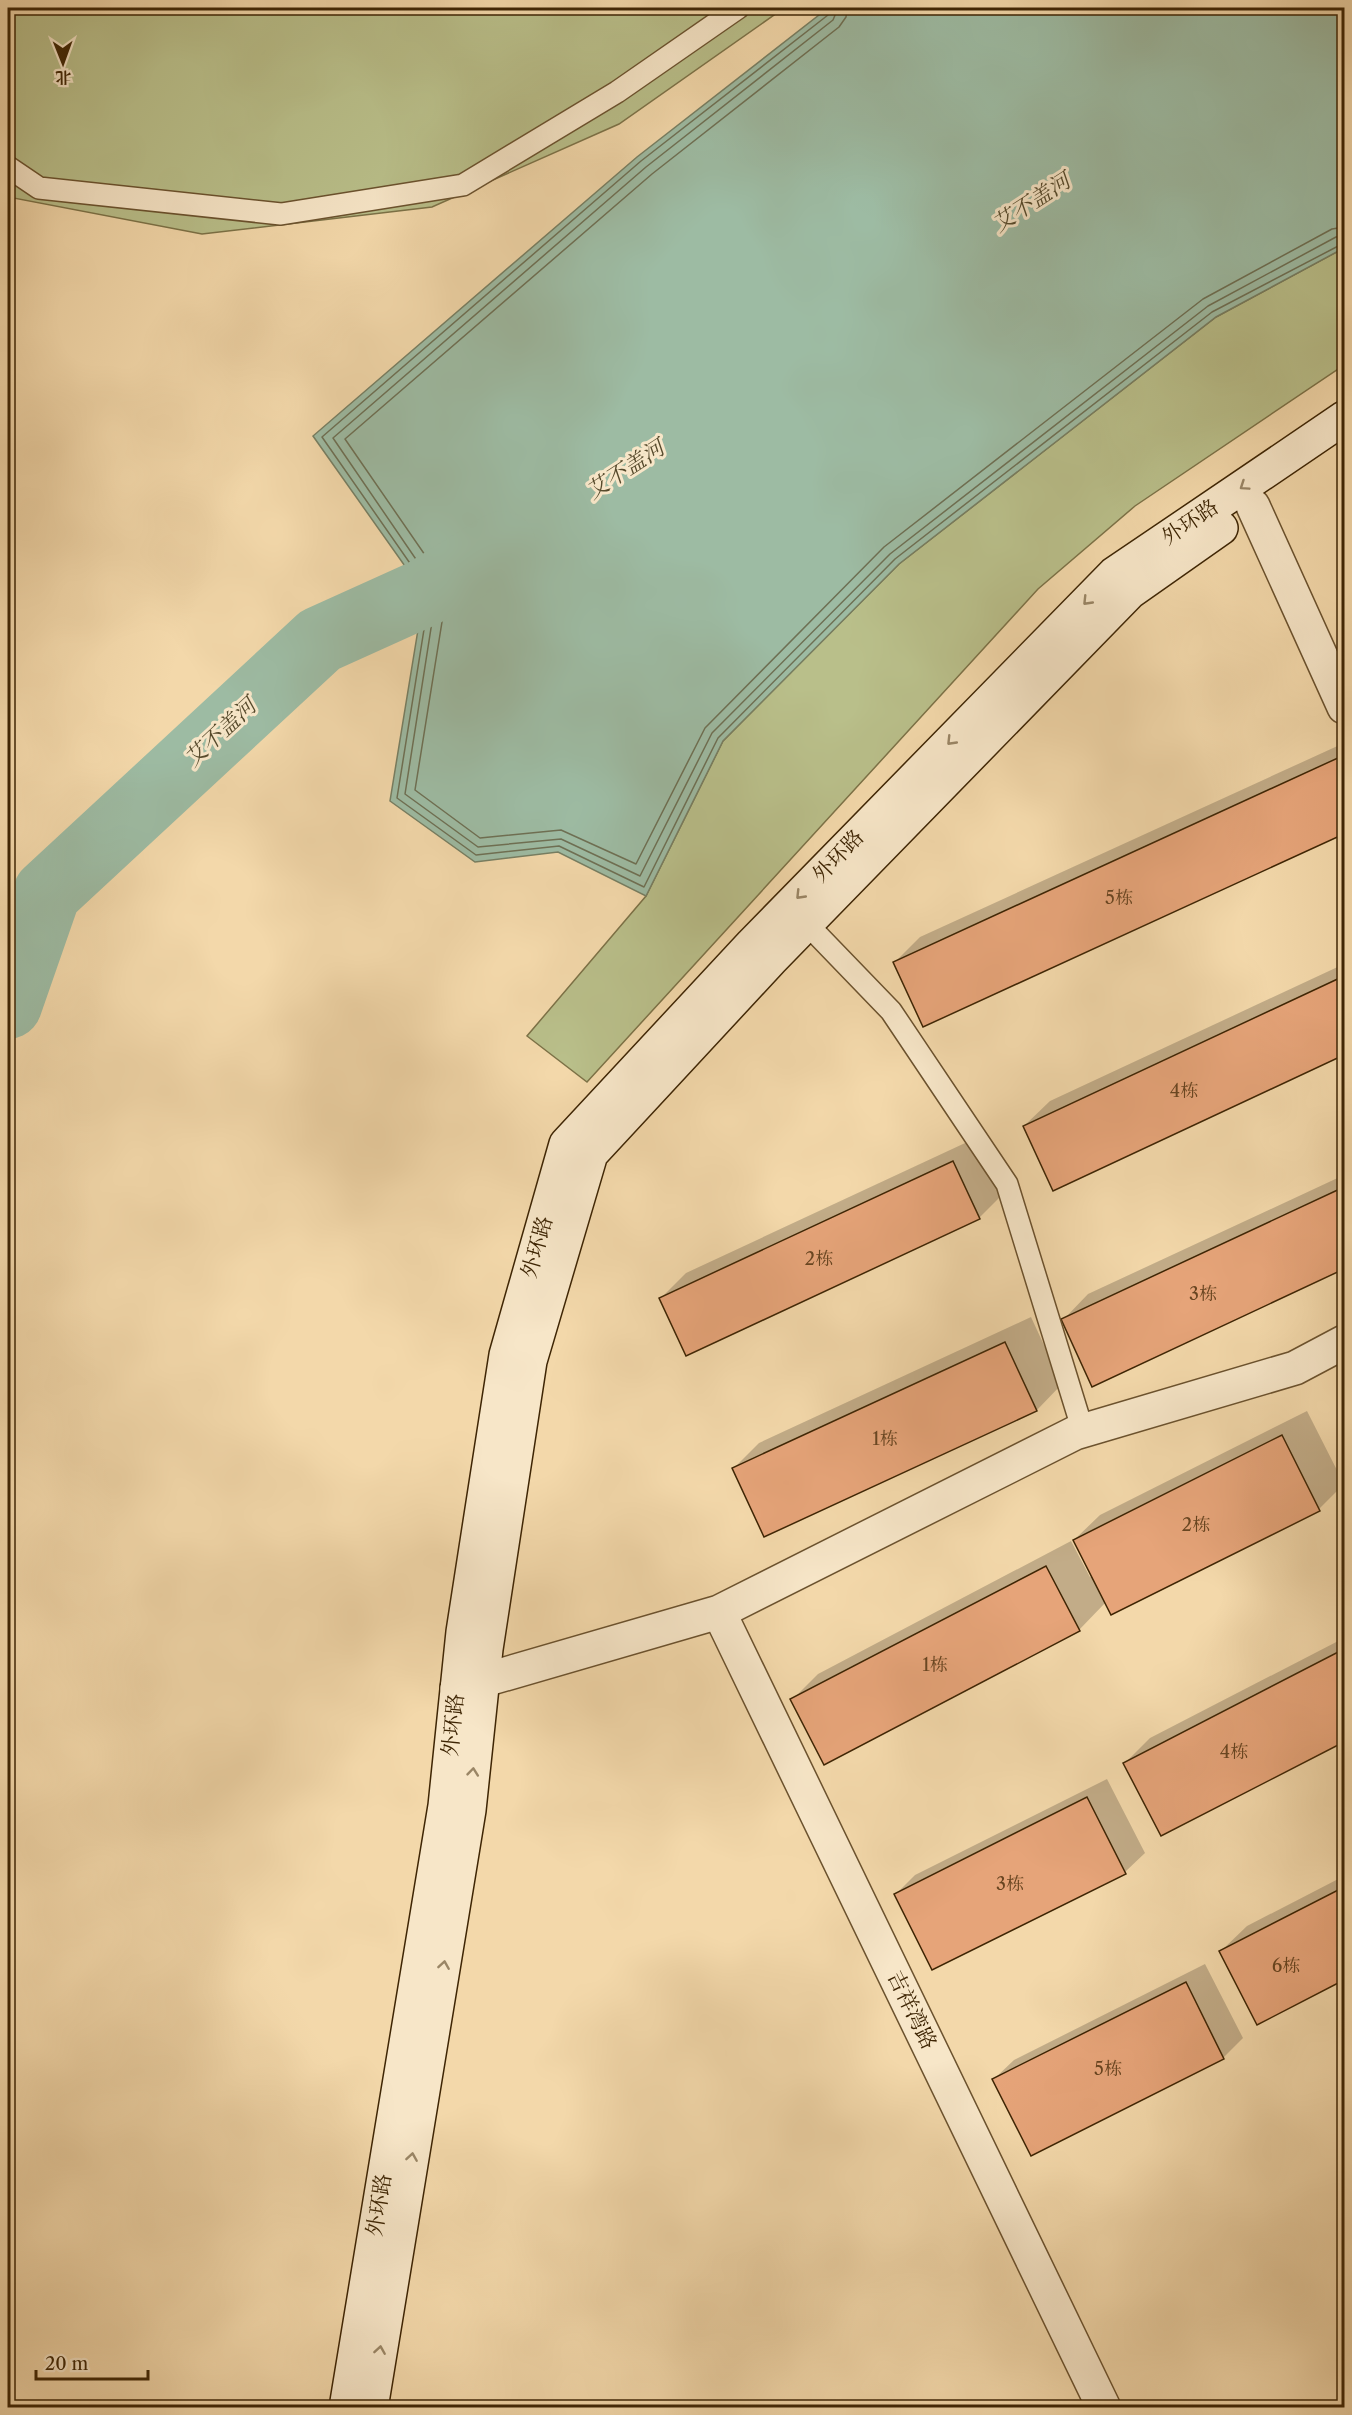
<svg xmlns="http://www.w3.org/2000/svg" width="1352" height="2415" font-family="'Libre Caslon Text','Noto Serif SC',serif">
  <rect width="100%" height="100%" fill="#f3d8aa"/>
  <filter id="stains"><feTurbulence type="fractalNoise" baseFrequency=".00333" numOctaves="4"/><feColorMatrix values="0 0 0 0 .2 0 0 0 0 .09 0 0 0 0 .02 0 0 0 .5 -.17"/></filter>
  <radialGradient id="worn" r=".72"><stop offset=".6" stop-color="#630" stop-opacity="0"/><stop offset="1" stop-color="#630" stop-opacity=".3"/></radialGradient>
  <path fill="#b9bf8a" stroke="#7c7247" stroke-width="1.5" d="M8,8H784L619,124L432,207L202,234L8,197Z
    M1344,248V365L1135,506L1038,589L587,1082L527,1036L646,896L723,741L899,564L1216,317Z"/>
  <path fill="#9dbba3" stroke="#777f63" stroke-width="1.5" d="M828,8H1344V248L1216,317L899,564L723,741L646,896L558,852L475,862L390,801L424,593L313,436L637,157Z"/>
  <path fill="#0003" d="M1344,743V832L924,1025L895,962L920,937Z
    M1344,964V1053L1054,1189L1024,1126L1050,1101Z
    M978,1137L1004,1193L979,1218L661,1298L686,1273Z
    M1344,1175V1267L1093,1385L1063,1320L1088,1294Z
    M1031,1317L1062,1384L1037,1410L765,1535L734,1468L759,1443Z
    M1307,1411L1344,1484L1319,1509L1106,1602L1079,1630L792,1700L818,1674L1071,1541L1090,1577L1092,1576L1074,1540L1100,1515Z
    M1344,1638V1740L1162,1834L1125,1763L1150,1738Z
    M1107,1779L1145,1853L1125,1872L896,1894L915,1875Z
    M1344,1876V1978L1258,2023L1221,1951L1247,1926Z
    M1205,1964L1243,2038L1223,2058L994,2079L1014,2060Z"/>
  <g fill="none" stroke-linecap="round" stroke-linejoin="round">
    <path stroke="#6e7054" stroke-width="1.5" d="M831,8L828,15L641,161L322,437L430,592L397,798L476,855L559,846L644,887L718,738L895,559L1212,312L1344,243
      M838,8L833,20L646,167L333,438L437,590L405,794L478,847L561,839L640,876L712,733L890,554L1208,306L1336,237L1344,236
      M847,8L846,17L839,27L652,174L345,439L445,584L446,597L415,790L480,838L561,830L636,864L705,728L884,547L1203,299L1332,229L1344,227"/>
    <path stroke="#9dbba3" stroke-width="68" d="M8,1005L47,893L320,640L424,593L502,545"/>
  </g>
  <path fill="#e6a479" stroke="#3e2504" stroke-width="1.5" d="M1340,757L1344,768V834L923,1027L893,962Z
    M1344,976V1055L1053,1191L1023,1126Z
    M953,1161L980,1219L686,1356L659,1298Z
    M1344,1187V1269L1092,1387L1061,1319Z
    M1005,1342L1037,1411L764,1537L732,1468Z
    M1282,1435L1320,1511L1111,1615L1073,1540Z
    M1046,1566L1080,1631L824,1765L790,1699Z
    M1344,1649V1742L1161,1836L1123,1763Z
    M1087,1797L1126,1874L932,1970L894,1894Z
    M1344,1887V1980L1257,2025L1219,1951Z
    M1186,1982L1224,2059L1031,2156L992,2079Z"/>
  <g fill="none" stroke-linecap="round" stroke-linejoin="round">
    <g stroke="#6b522e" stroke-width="24">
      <path id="lane" d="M8,167L39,188L281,214L463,185L617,92L738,8
        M807,924L891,1011L1007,1184L1083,1431"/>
    </g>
    <g stroke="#6b522e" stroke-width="36">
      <path id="street" d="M1253,506L1344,707
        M719,1612L1104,2408
        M457,1688L719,1612L1075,1433L1295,1368L1344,1342"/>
    </g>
    <g stroke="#3e2504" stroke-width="36">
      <path id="secondary" d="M346,2408L445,1806L463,1632L506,1355L566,1144L752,944L1114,574L1344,418
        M371,2408L469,1810L486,1649L530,1361L591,1154L771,960L1130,592L1221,528"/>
    </g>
    <use href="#lane" stroke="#f7e6c8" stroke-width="21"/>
    <use href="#street" stroke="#f7e6c8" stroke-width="33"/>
    <use href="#secondary" stroke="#f7e6c8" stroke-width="33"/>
  </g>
  <defs><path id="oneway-chevron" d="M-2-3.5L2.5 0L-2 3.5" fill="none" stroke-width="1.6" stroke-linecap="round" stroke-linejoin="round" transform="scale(1.5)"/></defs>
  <g stroke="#9a8666">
    <use href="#oneway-chevron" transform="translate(1244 486) rotate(146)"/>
    <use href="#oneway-chevron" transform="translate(1087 601) rotate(134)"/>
    <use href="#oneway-chevron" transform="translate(951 741) rotate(134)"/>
    <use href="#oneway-chevron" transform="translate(800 895) rotate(134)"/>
    <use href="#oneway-chevron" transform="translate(473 1772) rotate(-84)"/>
    <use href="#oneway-chevron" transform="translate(444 1965) rotate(-81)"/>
    <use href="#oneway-chevron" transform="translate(412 2157) rotate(-81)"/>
    <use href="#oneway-chevron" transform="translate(380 2350) rotate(-81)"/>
  </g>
  <g text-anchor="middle" stroke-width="6" stroke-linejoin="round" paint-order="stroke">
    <g font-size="18" fill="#684521">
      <text x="1119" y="904">5栋</text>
      <text x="1184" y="1097">4栋</text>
      <text x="819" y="1265">2栋</text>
      <text x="1203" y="1300">3栋</text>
      <text x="885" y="1445">1栋</text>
      <text x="1196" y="1531">2栋</text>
      <text x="935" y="1671">1栋</text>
      <text x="1234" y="1758">4栋</text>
      <text x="1010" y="1890">3栋</text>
      <text x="1286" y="1972">6栋</text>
      <text x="1108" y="2075">5栋</text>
    </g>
    <g font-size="21" fill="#3e2504" stroke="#f7e6c8">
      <text transform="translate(1190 522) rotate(-34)" y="7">外环路</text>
      <text transform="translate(838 856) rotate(-46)" y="7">外环路</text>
      <text transform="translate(537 1247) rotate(-74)" y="7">外环路</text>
      <text transform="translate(453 1725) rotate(-84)" y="7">外环路</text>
      <text transform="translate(912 2010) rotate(64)" y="7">吉祥湾路</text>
      <text transform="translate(379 2205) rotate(-81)" y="7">外环路</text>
    </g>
    <g font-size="22" font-style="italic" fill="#564a2c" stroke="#f7e6c8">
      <text transform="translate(1031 202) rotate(-33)" y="8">艾不盖河</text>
      <text transform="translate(625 469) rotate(-33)" y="8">艾不盖河</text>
      <text transform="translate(220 732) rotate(-43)" y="8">艾不盖河</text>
    </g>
  </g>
  <rect width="1352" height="2415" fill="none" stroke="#f3d8aa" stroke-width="30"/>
  <rect x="9" y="9" width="1334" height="2397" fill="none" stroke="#3e2504" stroke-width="3"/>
  <rect x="15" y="15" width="1322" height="2385" fill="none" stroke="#3e2504" stroke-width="1.5"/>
  <g transform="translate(63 63) rotate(179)" stroke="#f7e6c8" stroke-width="4.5" paint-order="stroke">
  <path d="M0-4.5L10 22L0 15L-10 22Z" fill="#3e2504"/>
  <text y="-9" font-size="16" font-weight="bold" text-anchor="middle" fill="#3e2504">北</text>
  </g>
  <path d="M36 2370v9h112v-9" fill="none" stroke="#3e2504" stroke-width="3"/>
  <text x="45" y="2370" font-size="18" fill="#3e2504" stroke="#f7e6c8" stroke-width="4.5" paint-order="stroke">20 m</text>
  <rect width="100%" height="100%" filter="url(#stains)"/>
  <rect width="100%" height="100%" fill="url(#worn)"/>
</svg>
